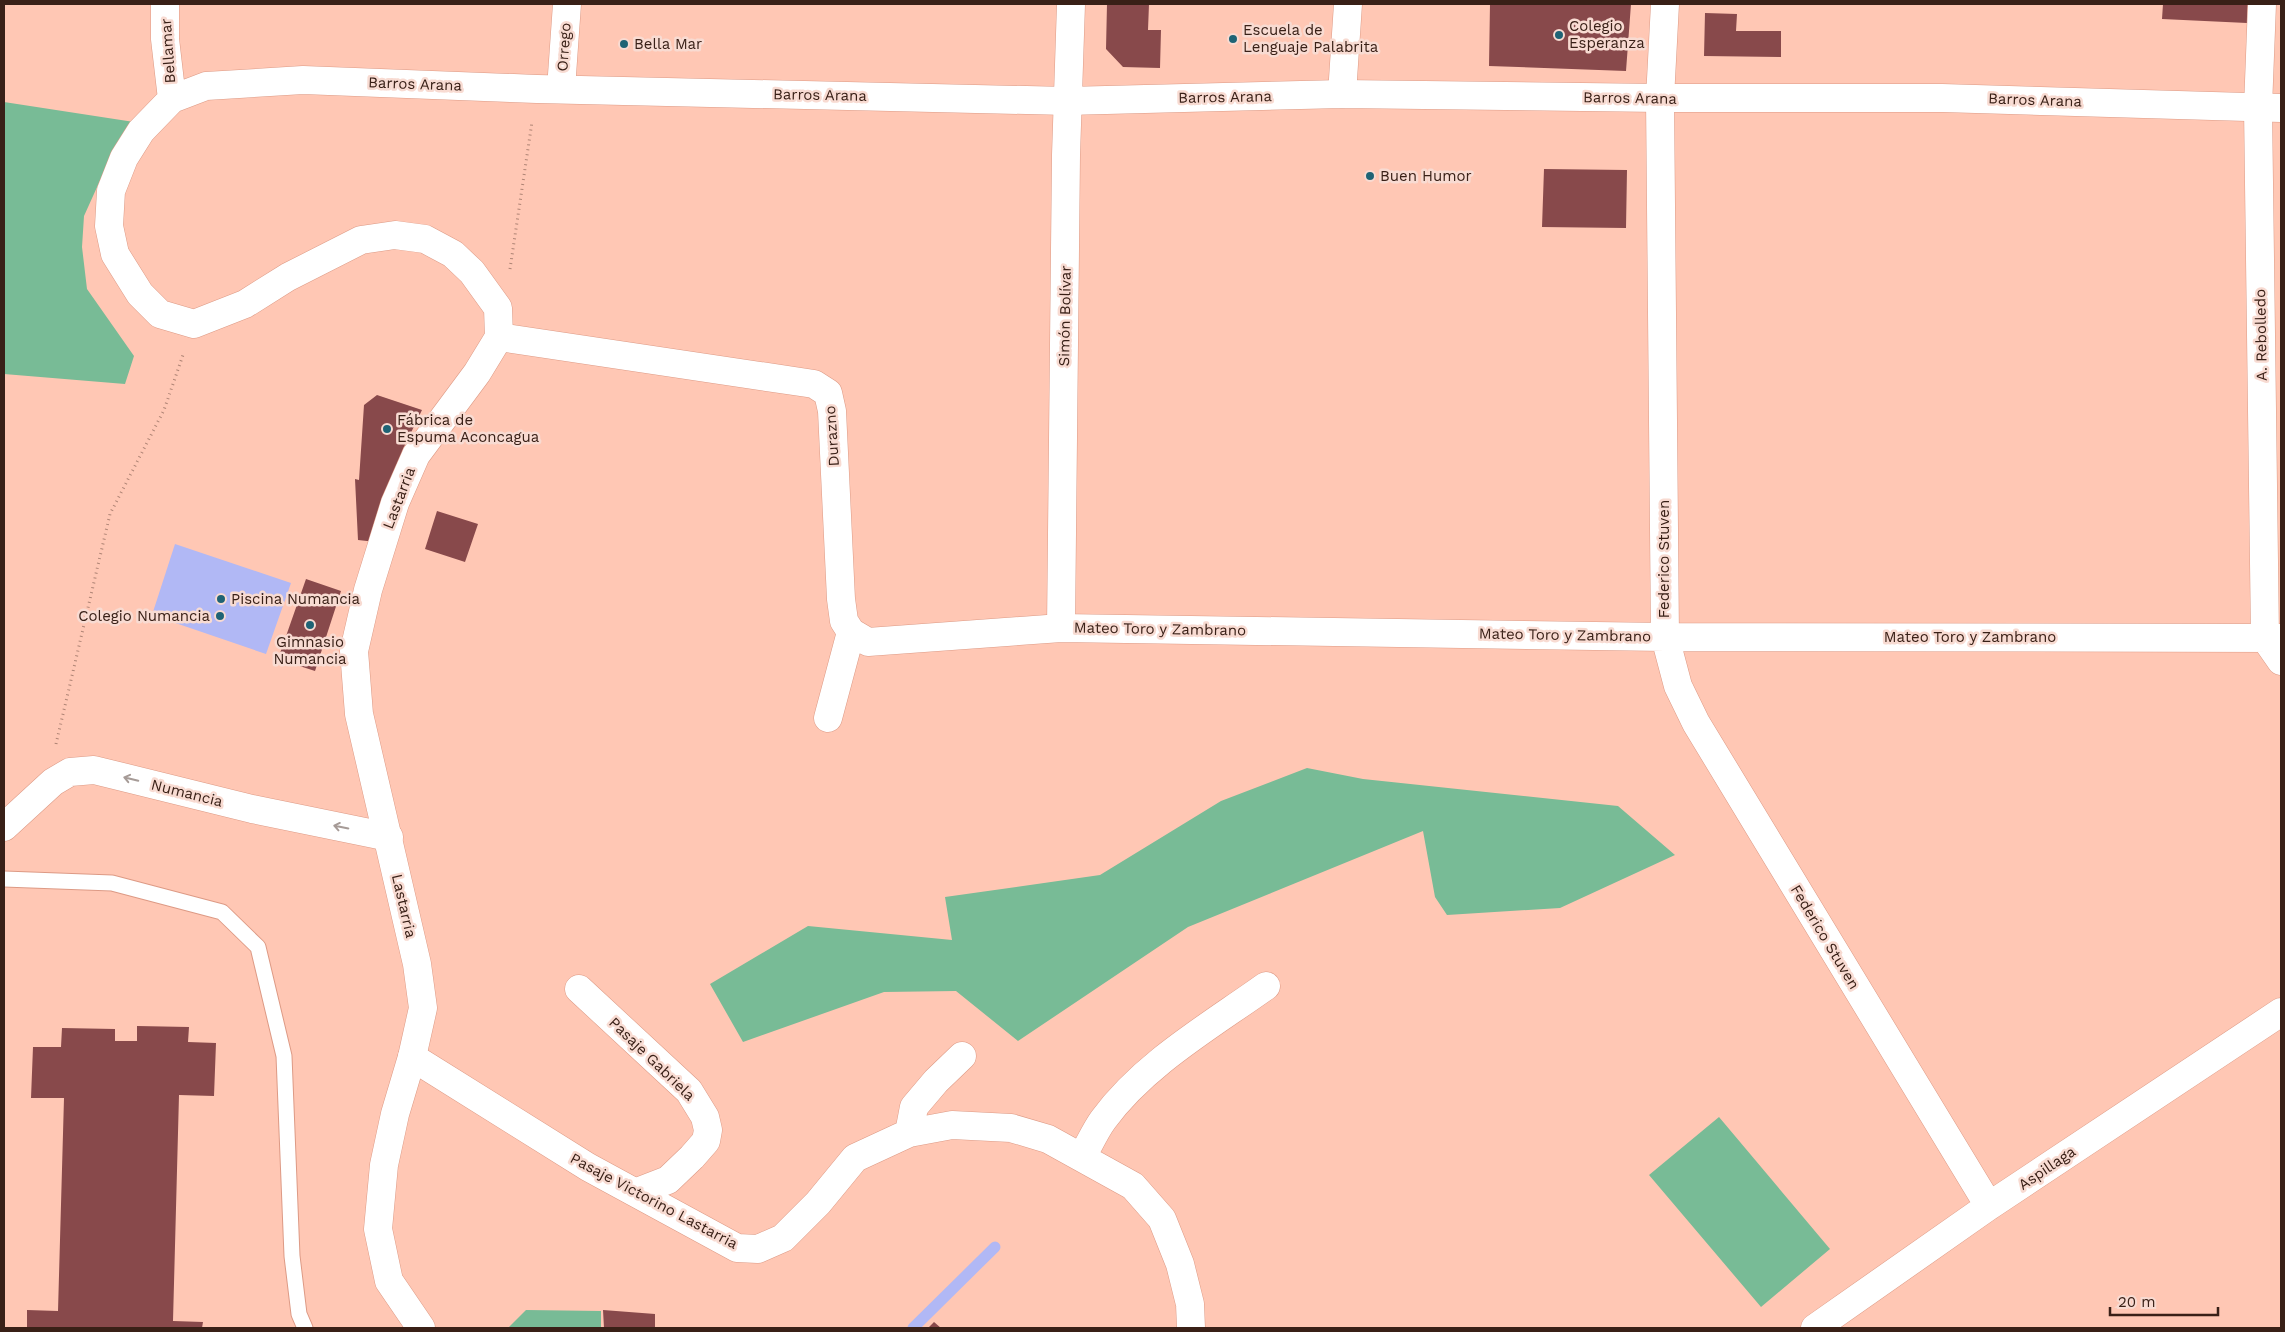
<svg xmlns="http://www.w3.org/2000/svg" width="2285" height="1332" font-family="'Work Sans',sans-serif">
  <rect width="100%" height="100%" fill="#ffc7b4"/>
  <path fill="#78bb96" d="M4,102L134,122L112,154L84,216L82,247L87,289L134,356L125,384L4,374Z
    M1307,768L1363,779L1618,806L1675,855L1560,908L1447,915L1435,897L1423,831L1188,927L1018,1041L956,991L884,992L743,1042L710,984L808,926L952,940L945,897L1100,875L1221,801Z
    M1719,1117L1830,1249L1761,1307L1649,1175Z
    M526,1310L601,1311V1328H508Z"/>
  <path fill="#b1b8f5" d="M175,544L291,583L266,654L152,615Z"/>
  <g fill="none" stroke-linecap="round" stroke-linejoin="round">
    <path stroke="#b1b8f5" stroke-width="11" d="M913,1328L995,1247"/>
  </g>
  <path fill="#88494b" d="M1107,4H1149L1148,30H1161L1160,68L1123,67L1106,49Z
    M1490,4H1631L1626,71L1489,66Z
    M2163,4H2248L2247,23L2162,19Z
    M1705,13L1737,14L1736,31H1781V57L1704,56Z
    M1544,169L1627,170L1626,228L1542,227Z
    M377,395L422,410L403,449L397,484L376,542L358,540L355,479L359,480L364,405Z
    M437,511L478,524L465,562L425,549Z
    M306,579L341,591L315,671L278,659Z
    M137,1026L189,1027L188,1042L216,1043L214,1096L179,1095L173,1321L203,1322L202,1328H27V1310L58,1311L64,1098H31L33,1047H61L62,1028L115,1029V1041H137Z
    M603,1310L655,1314V1328H604Z
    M934,1322L941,1328H928Z"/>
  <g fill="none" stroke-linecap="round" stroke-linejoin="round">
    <g stroke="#dd9a85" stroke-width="17">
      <path id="service" d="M4,879L112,883L222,912L258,947L284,1056L292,1256L299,1314L305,1328"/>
    </g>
    <g stroke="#dd9a85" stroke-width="29">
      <path id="minor" d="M1665,4L1660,98L1665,637L1678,686L1696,723L1989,1206
        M2262,4L2258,107L2265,638L2281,661
        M561,89L567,4
        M1342,94L1348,4
        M499,337L814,384L828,393L832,411L841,599L844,621L851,632L828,718
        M1061,628L1066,155L1071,4
        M851,632L868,642L1061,628L1665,637L2281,638
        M4,827L53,782L70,772L94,770L252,809L389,837
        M579,989L689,1091L705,1117L708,1130L706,1141L692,1157L668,1180L637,1192
        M412,1057L588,1167L737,1248L758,1249L783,1238L818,1203L855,1158L909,1133L952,1125L1011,1128L1048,1139L1133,1186L1162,1219L1180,1264L1190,1304L1191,1328
        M909,1133L914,1107L936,1081L962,1056
        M1082,1157C1089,1145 1095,1131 1103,1120C1144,1064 1210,1026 1266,986
        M1815,1328L1989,1206L2281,1012"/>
    </g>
    <g stroke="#dd9a85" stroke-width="29">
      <path id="tertiary" d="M165,4V39L172,99
        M421,1328L389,1281L378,1229L384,1165L395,1114L412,1057L423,1008L417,964L359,714L354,651L368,590L395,503L416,455L477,373L499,337L498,308L472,272L453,254L425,239L395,235L361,240L288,277L245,304L194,324L160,314L140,294L115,254L109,226L111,191L124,158L141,131L172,99L206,86L303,80L537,89L1067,101L1342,94L1660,98H1942L2281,108"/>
    </g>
    <path stroke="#af8475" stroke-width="3" stroke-dasharray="1 4" stroke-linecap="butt" d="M510,269L532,122
      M56,744L110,514L164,410L183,355"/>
    <use href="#service" stroke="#fff" stroke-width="15"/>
    <use href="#minor" stroke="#fff" stroke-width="28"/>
    <use href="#tertiary" stroke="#fff" stroke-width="28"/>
  </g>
  <defs><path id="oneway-shaft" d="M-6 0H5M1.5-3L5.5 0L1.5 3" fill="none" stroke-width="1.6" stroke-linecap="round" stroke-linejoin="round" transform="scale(1.25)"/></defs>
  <g stroke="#a69b97">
    <use href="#oneway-shaft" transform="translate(131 779) rotate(-166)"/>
    <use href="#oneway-shaft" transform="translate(341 827) rotate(-169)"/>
  </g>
  <g fill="#1f6375" stroke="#f8dbd2" stroke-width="2">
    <circle cx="1559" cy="35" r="5"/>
    <circle cx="1233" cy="39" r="5"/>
    <circle cx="624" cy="44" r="5"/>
    <circle cx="1370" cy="176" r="5"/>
    <circle cx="387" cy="429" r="5"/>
    <circle cx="221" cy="599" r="5"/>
    <circle cx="220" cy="616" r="5"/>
    <circle cx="310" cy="625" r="5"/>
  </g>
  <g text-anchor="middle" stroke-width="5" stroke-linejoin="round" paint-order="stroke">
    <g font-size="15" fill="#392017" stroke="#f8dbd2" text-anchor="start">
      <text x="1569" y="31">Colegio<tspan x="1569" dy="17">Esperanza</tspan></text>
      <text x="1243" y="35">Escuela de<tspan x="1243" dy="17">Lenguaje Palabrita</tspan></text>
      <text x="634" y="49">Bella Mar</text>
      <text x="1380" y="181">Buen Humor</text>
      <text x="397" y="425">Fábrica de<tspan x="397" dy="17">Espuma Aconcagua</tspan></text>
      <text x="231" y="604">Piscina Numancia</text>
      <text x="210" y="621" text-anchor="end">Colegio Numancia</text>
      <text x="310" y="647" text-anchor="middle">Gimnasio<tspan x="310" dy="17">Numancia</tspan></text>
    </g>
    <g font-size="15" fill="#392017" stroke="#f8dbd2">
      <text transform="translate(564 47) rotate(-86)" y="5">Orrego</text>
      <text transform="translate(168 51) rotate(-94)" y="5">Bellamar</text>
      <text transform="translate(415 84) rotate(2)" y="5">Barros Arana</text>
      <text transform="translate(820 95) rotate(1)" y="5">Barros Arana</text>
      <text transform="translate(1225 97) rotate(-1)" y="5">Barros Arana</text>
      <text transform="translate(1630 98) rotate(1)" y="5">Barros Arana</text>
      <text transform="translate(2035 100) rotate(2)" y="5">Barros Arana</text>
      <text transform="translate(1065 316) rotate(-89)" y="5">Simón Bolívar</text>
      <text transform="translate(2261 335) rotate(-91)" y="5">A. Rebolledo</text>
      <text transform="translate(832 436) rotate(-94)" y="5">Durazno</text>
      <text transform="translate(399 498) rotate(-69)" y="5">Lastarria</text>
      <text transform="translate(1664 559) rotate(-90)" y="5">Federico Stuven</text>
      <text transform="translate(1160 629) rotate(1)" y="5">Mateo Toro y Zambrano</text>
      <text transform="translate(1565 635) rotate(1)" y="5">Mateo Toro y Zambrano</text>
      <text x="1970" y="642">Mateo Toro y Zambrano</text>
      <text transform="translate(187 793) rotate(14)" y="5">Numancia</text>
      <text transform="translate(404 906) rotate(77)" y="5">Lastarria</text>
      <text transform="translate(1825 937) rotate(59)" y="5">Federico Stuven</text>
      <text transform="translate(652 1059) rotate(44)" y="5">Pasaje Gabriela</text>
      <text transform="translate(2047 1168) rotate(-34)" y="5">Aspillaga</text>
      <text transform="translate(654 1201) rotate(28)" y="5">Pasaje Victorino Lastarria</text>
    </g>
  </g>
  <rect width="2285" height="1332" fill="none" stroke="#392017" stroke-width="10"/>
  <path d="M2110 1307v8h108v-8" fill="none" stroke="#392017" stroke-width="2.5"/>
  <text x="2118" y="1307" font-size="15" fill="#392017" stroke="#f8dbd2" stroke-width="4" paint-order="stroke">20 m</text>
</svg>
